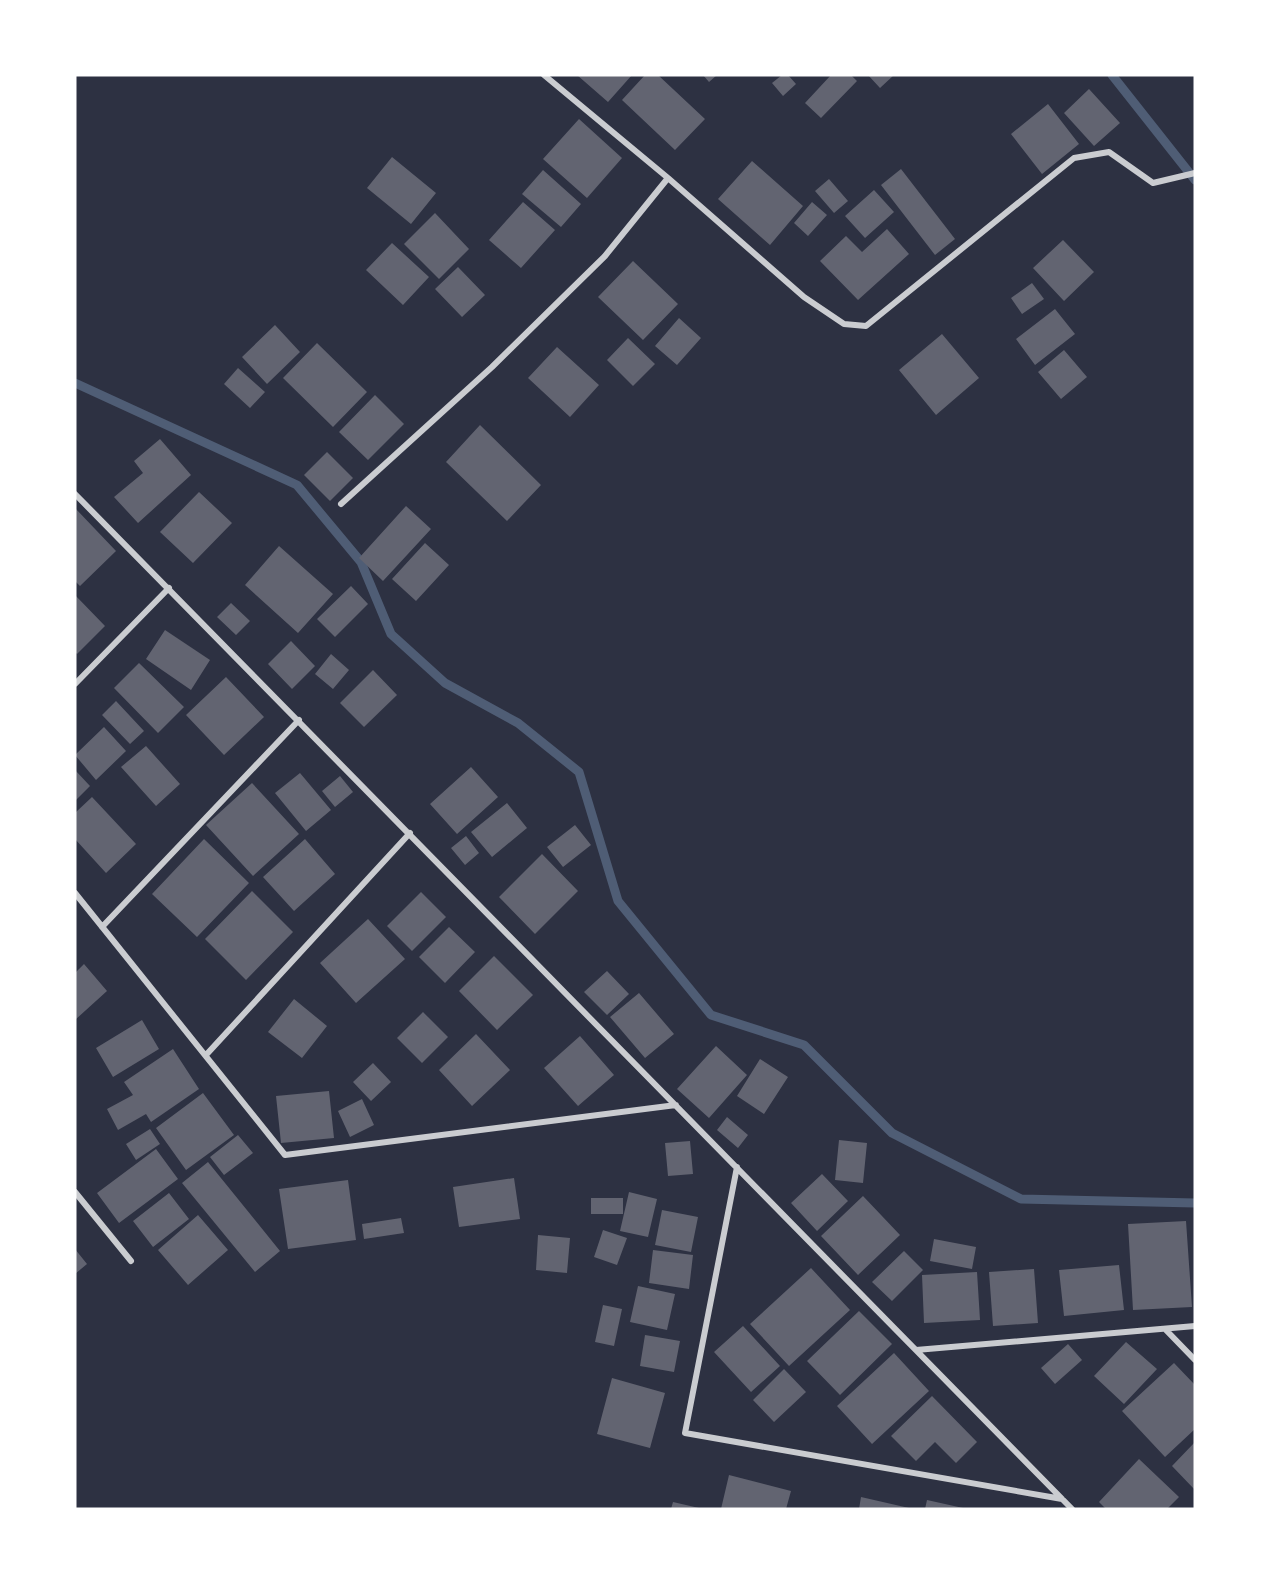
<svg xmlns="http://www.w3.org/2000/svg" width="1270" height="1584" font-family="'DM Sans',sans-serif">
  <rect width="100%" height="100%" fill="#2d3142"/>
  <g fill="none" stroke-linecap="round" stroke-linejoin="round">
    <path stroke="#4f5d75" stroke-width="9" d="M1112,75L1195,180
      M75,383L297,485L361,562L391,634L445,683L518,723L579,772L618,901L711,1015L804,1045L892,1133L1021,1199L1195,1203"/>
  </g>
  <path fill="#626471" d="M577,75H632L608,102Z
    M645,75H658L705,119L675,150L622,100Z
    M703,75H717L709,82Z
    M782,75H788L796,84L783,96L772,83Z
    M831,75H851L857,81L821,118L805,103Z
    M868,75H894L880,88Z
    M1089,89L1120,123L1094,146L1064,113Z
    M1048,104L1079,144L1042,174L1011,134Z
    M579,119L622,158L587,198L543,159Z
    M392,157L436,193L411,224L367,188Z
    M752,161L803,206L770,245L718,199Z
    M901,169L955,239L935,255L881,185Z
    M543,170L581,204L561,227L522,194Z
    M829,179L848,201L834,213L815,191Z
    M874,190L894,212L865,238L845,216Z
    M523,202L555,230L521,268L489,240Z
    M812,202L827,215L808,236L794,223Z
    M435,213L469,249L439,279L404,244Z
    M887,229L909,254L858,300L820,261L846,236L862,252Z
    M1063,240L1094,272L1064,301L1033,268Z
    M392,243L429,277L403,305L366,270Z
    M633,261L678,304L643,340L598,297Z
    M458,267L485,295L462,317L435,289Z
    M1032,283L1044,299L1022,314L1011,298Z
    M1055,309L1075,334L1035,365L1016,339Z
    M679,318L701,338L677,365L655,346Z
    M275,325L300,352L267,384L242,357Z
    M942,334L979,378L936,415L899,370Z
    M628,338L655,364L633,386L607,360Z
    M317,343L367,392L333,427L283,378Z
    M557,347L599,385L570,417L528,378Z
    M1064,350L1087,377L1061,399L1038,372Z
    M238,368L265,392L250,408L224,384Z
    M375,395L404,424L368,460L339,432Z
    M480,425L541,485L507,521L446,462Z
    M160,439L191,475L138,523L114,497L143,473L134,461Z
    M327,452L353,478L330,501L304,475Z
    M199,492L232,523L193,563L160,532Z
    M406,506L431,529L383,581L359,558Z
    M75,508L116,551L80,586L75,581Z
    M425,543L449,565L416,601L392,579Z
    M279,546L333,594L298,633L245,585Z
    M351,586L368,604L335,637L317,619Z
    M75,595L105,626L77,654L75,652Z
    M231,603L250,621L236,635L217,617Z
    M165,630L210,660L191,690L146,659Z
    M291,641L315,666L292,689L268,664Z
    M331,654L349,670L333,689L315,674Z
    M139,663L184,707L158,733L114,688Z
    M373,670L397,695L364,727L340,703Z
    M226,677L264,717L224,755L186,715Z
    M116,701L144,731L130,744L102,715Z
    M104,727L126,751L96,780L75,755Z
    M146,746L180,784L156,806L121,767Z
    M471,767L498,797L457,834L430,804Z
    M75,770L90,786L75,801Z
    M300,773L331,810L306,831L275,793Z
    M340,776L353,792L335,807L322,791Z
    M252,783L299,834L253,876L206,825Z
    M92,797L136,844L106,873L75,839V813Z
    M507,803L527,828L492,857L471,832Z
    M575,825L591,845L563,867L547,847Z
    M466,836L479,853L465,865L451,848Z
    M204,839L249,883L197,937L152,894Z
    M305,839L335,874L294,911L263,877Z
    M542,854L578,891L535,934L499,897Z
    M252,891L293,932L246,980L205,939Z
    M421,892L446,917L412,951L387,926Z
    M368,919L405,959L356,1003L320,963Z
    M449,927L475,952L445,983L419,957Z
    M494,956L533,995L497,1030L459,991Z
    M84,964L107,991L75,1020V973Z
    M607,971L629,994L607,1015L584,992Z
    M639,993L674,1034L645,1058L610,1017Z
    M294,999L327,1026L302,1058L268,1032Z
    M423,1012L448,1037L422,1063L397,1038Z
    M142,1020L159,1049L113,1077L96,1048Z
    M476,1034L510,1070L472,1106L439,1070Z
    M580,1036L614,1075L578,1106L544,1068Z
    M716,1046L747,1075L709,1118L677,1089Z
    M173,1049L199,1089L151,1122L146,1114L118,1130L107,1109L133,1095L124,1082Z
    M760,1059L788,1077L764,1114L737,1096Z
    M373,1063L391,1082L371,1101L353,1082Z
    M329,1091L334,1138L281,1143L276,1096Z
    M203,1093L234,1135L186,1170L156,1128Z
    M362,1099L374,1125L350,1137L338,1111Z
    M727,1117L748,1135L738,1148L717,1130Z
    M150,1129L160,1144L136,1160L126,1144Z
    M238,1135L253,1153L224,1175L210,1157Z
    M839,1140L867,1143L863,1183L835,1180Z
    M690,1141L693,1174L668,1176L665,1143Z
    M156,1149L178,1179L119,1223L97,1193Z
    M208,1162L280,1251L255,1272L182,1183Z
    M822,1174L848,1201L817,1231L791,1203Z
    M514,1178L520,1219L459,1227L453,1187Z
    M348,1180L356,1240L288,1249L279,1189Z
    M629,1192L657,1199L648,1237L620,1231Z
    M169,1193L189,1219L153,1247L133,1221Z
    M863,1196L900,1235L858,1275L821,1236Z
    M591,1198H623V1214H591Z
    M662,1210L698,1217L691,1252L655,1245Z
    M198,1215L228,1250L188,1285L158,1250Z
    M401,1218L404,1233L364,1239L362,1224Z
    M1186,1221L1192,1307L1133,1310L1128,1224Z
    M603,1230L627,1238L617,1265L594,1257Z
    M538,1235L570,1238L567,1273L536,1270Z
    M934,1239L976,1247L972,1269L930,1261Z
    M75,1249L87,1264L75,1274Z
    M653,1250L693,1255L689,1289L649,1283Z
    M904,1251L923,1270L892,1301L872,1282Z
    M1119,1265L1124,1310L1064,1316L1059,1270Z
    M811,1268L850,1310L789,1366L750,1324Z
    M1034,1269L1038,1323L993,1326L989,1272Z
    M977,1272L980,1320L924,1323L922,1275Z
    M638,1286L675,1294L667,1330L630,1322Z
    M603,1305L622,1309L614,1346L595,1342Z
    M859,1311L892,1344L840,1395L807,1361Z
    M743,1326L780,1366L751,1392L714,1352Z
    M645,1335L680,1341L674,1372L640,1366Z
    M1126,1342L1157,1369L1124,1404L1094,1376Z
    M1068,1344L1082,1360L1055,1384L1041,1368Z
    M894,1353L929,1391L872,1444L837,1406Z
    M1174,1363L1195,1385V1429L1165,1457L1122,1411Z
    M784,1369L806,1392L774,1422L753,1400Z
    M612,1378L665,1393L650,1448L597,1434Z
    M932,1396L977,1442L956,1463L935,1442L916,1461L891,1436Z
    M1195,1442V1490L1172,1466Z
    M1139,1459L1179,1497L1167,1509H1106L1099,1502Z
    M729,1475L791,1491L786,1509H721Z
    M861,1497L909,1508V1509H859Z
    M927,1500L963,1508V1509H925Z
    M673,1502L699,1508V1509H671Z"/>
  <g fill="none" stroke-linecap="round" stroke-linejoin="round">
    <path stroke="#caccd0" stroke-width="6" d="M544,75L668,178L804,297L844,324L866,326L1074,158L1109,152L1153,183L1195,173
      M75,494L1072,1509
      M341,504L492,367L605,256L668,178
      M75,684L169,588
      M75,893L285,1155L676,1105
      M102,927L299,720
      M206,1055L410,833
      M737,1167L685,1433L1062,1499
      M75,1192L131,1261
      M1165,1329L1195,1360
      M916,1350L1195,1326"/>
  </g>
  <rect width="1270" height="1584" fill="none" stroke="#ffffff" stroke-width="153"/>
</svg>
